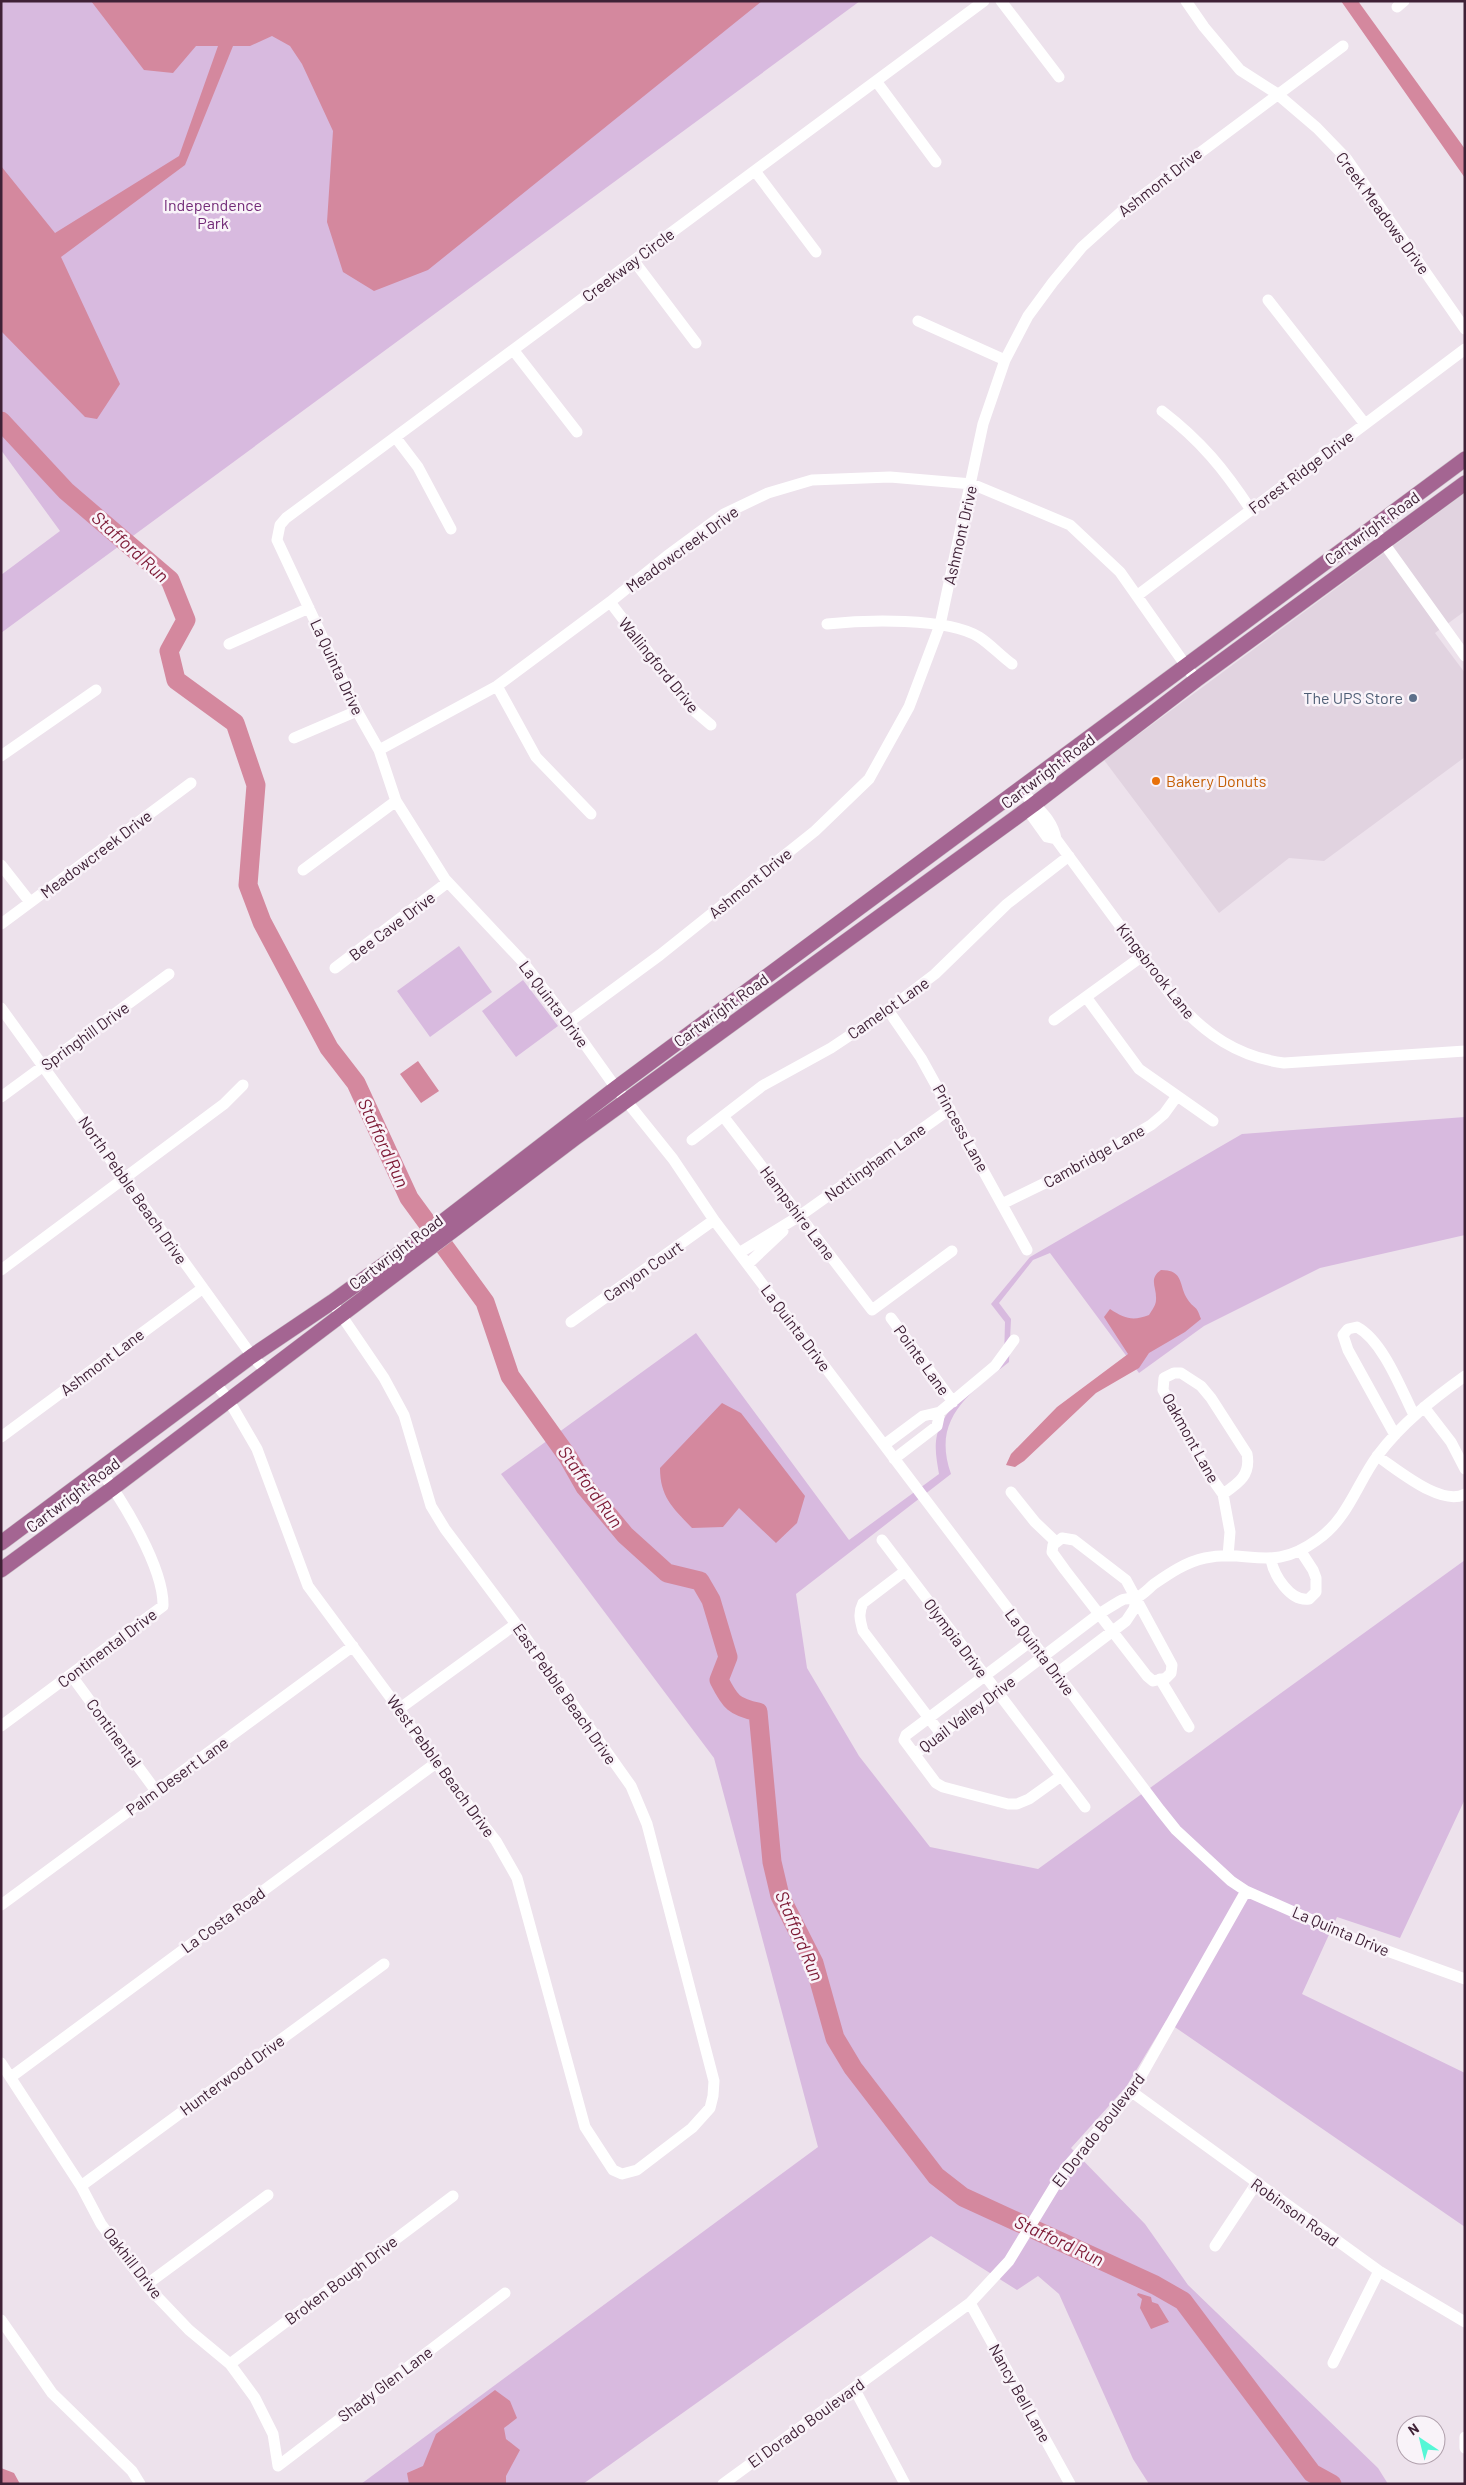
<svg xmlns="http://www.w3.org/2000/svg" width="1466" height="2485" font-family="Barlow,sans-serif">
  <rect width="100%" height="100%" fill="#ede2ec"/>
  <path fill="#e1d3e0" d="M1465,493V611L1435,633L1465,673V757L1324,861L1289,858L1219,913L1104,760Z"/>
  <path fill="#d8badf" d="M1,1H860L1,633V575L60,531L1,450Z
    M459,946L492,992L430,1037L397,991Z
    M523,980L558,1026L516,1057L482,1011Z
    M1465,1117V1235L1320,1268L1204,1326L1139,1373L1050,1253L1033,1260L999,1303L1011,1319L1009,1362C970,1393 931,1418 951,1474L796,1594L807,1668L859,1756L930,1847L1038,1869L1465,1560V1799L1400,1938L1337,1917L1302,1994L1465,2073V2227L1166,2021L1126,2087L1071,2148L1145,2224L1188,2285L1378,2468L1388,2484H1149L1133,2459L1059,2294L1038,2276L1017,2290L931,2236L583,2484H361L818,2147L714,1758L501,1474L696,1333L849,1540L939,1474C937,1462 934,1448 937,1435C943,1407 983,1379 1004,1359L1005,1322L991,1304L1030,1257L1242,1134Z"/>
  <path fill="#d4889e" d="M91,1H762L428,270L374,291L343,272L327,222L333,131L302,64L290,46L272,36L250,46H233L185,165L61,257L120,384L97,419L85,417L1,331V166L55,233L179,156L218,46H196L173,73L144,70Z
    M1341,1H1358L1465,149V178Z
    M418,1061L439,1091L421,1103L400,1074Z
    M1161,1270C1185,1270 1178,1286 1188,1300C1195,1310 1196,1304 1201,1319L1185,1332L1149,1353L1139,1368L1096,1393L1024,1461L1015,1467L1006,1465L1011,1454L1057,1407L1128,1354L1104,1317L1110,1309C1125,1319 1133,1321 1149,1315C1152,1310 1156,1305 1156,1300C1157,1287 1148,1279 1161,1270Z
    M722,1403L741,1413L805,1496L797,1523L776,1543L739,1508L723,1527L692,1528C673,1508 660,1497 660,1468Z
    M1138,2293L1151,2297L1152,2302L1158,2304L1169,2322L1151,2329L1140,2308L1142,2299L1137,2295Z
    M495,2390L510,2401L517,2418L504,2428L506,2439L520,2450L506,2476V2484H409L407,2473L423,2466L436,2434Z
    M1,2468L14,2473L20,2484H1Z"/>
  <g fill="none" stroke-linecap="round" stroke-linejoin="round">
    <path stroke="#d4889e" stroke-width="19" d="M1,421L66,491L170,580L186,620L169,651L176,680L235,723L256,785L248,885L262,922L329,1048L356,1083L409,1198L485,1302L510,1376L568,1457L585,1487L625,1535L667,1573L700,1581L711,1600L728,1657L719,1680C730,1702 734,1707 758,1712L772,1862L780,1896L814,1963L835,2038L853,2068L936,2176L963,2197L1155,2285L1183,2301L1312,2473L1332,2484"/>
    <g stroke="#c9c1c7" stroke-width="16">
      <path id="primary" d="M1,1543L252,1356L332,1302L433,1229L616,1088L1465,459
        M1,1570L113,1488L575,1138L1033,805L1196,680L1465,483"/>
    </g>
    <path stroke="#fff" stroke-width="11" d="M984,1L286,518L280,525L277,540L357,711L379,750L396,801L445,879L523,962L569,1022L616,1088L673,1159L714,1220L1160,1810L1176,1830L1231,1881L1246,1891L1357,1940L1465,1979
      M1001,1L1059,77
      M1186,1L1204,27L1240,70L1276,93L1317,128L1346,158L1465,329
      M1397,7L1404,1
      M876,81L936,162
      M755,171L816,252
      M634,261L696,343
      M1268,300L1365,424
      M918,321L1005,360
      M514,351L577,432
      M1162,411C1201,441 1224,469 1251,510
      M396,438L418,467L451,529
      M1373,528L1465,656
      M1138,595L1465,349
      M610,602L691,708L711,725
      M827,624C864,620 947,617 979,637C990,644 1001,656 1012,664
      M229,644L309,608
      M497,686L536,757L591,814
      M294,738L357,711
      M379,750L497,686L610,602L667,556L724,514L768,493L812,480L890,477L972,484L1070,525L1120,572L1196,680
      M1,756L96,690
      M1021,789C1034,807 1052,816 1056,839L1174,999C1205,1034 1238,1057 1284,1063L1465,1051
      M1033,805L1032,816L1047,837L1056,839
      M1,865L30,902
      M303,870L396,801
      M1,924L191,783
      M335,968L448,882
      M1086,997L1139,1069L1213,1121
      M1,1008L252,1356L266,1371
      M888,1010L921,1058L1027,1250
      M1054,1020L1141,957
      M569,1022L660,955L815,831L869,779L909,707L940,625L983,424L1005,360L1028,316L1053,282L1082,247L1122,211L1343,46
      M1,1097L169,974
      M723,1116L872,1310L952,1251
      M692,1140L762,1086L831,1048L888,1010L935,974L1007,904L1069,856
      M1002,1204L1086,1163L1151,1125L1164,1114L1177,1096
      M739,1253L801,1215L950,1109
      M748,1264L783,1231
      M1,1270L224,1104L243,1085
      M891,1318L953,1402
      M571,1322L714,1220
      M215,1383L228,1399L257,1449L308,1586L399,1709L436,1763L496,1841L517,1878L585,2127L613,2170L622,2174L637,2170L692,2128L710,2108L713,2096L714,2081L647,1824L631,1786L516,1624L445,1529L431,1506L404,1415L384,1378L337,1309
      M1424,1407L1451,1442L1465,1469
      M1395,1435L1348,1350L1343,1335L1348,1329L1357,1327C1383,1341 1401,1389 1414,1415
      M1,1437L203,1288
      M884,1445L923,1416L940,1412L995,1366L1014,1340
      M1377,1456C1397,1469 1441,1507 1465,1494
      M894,1459L937,1426L940,1412
      M1011,1492L1035,1522L1056,1542
      M1223,1494C1239,1483 1251,1475 1247,1454L1211,1398L1201,1386L1181,1373H1174L1164,1378L1163,1390L1208,1473L1223,1494L1230,1532L1228,1556
      M1062,1538L1074,1540L1126,1580L1172,1665L1171,1673L1166,1678L1153,1681L1147,1676L1065,1570L1052,1552L1053,1545Z
      M882,1540L1085,1807
      M1271,1560C1274,1575 1290,1602 1309,1599L1316,1592V1578L1313,1570L1300,1550
      M905,1571L863,1603C858,1613 860,1620 863,1631L941,1734
      M1031,1641L906,1735L904,1740L936,1783L943,1787L1008,1804H1017L1029,1799L1061,1776
      M1056,1674L1126,1621L1134,1609L1137,1598
      M71,1675L156,1791
      M1160,1679L1189,1727
      M399,1709L516,1624
      M1,1726L163,1606C164,1568 123,1501 100,1470
      M915,1754L1099,1614C1106,1610 1114,1604 1122,1600C1126,1598 1132,1599 1136,1598C1143,1595 1149,1588 1154,1584C1170,1573 1186,1562 1205,1558C1250,1549 1272,1573 1317,1540C1348,1519 1357,1483 1378,1455C1402,1423 1433,1399 1465,1376
      M1,1905L353,1646
      M1,2063L81,2186L101,2224L146,2285L189,2330L230,2364L255,2398L273,2434L278,2466L505,2293
      M11,2077L436,1763
      M1132,2092L1379,2271L1465,2322
      M81,2186L384,1964
      M1215,2246L1256,2184
      M146,2285L268,2195
      M970,2303L1070,2484
      M1,2320L52,2393L132,2471L140,2484
      M1333,2363L1379,2271
      M230,2364L453,2196
      M854,2388L905,2484
      M1465,2437V2448
      M723,2484L970,2303L1009,2261L1065,2169L1132,2092L1246,1891"/>
    <use href="#primary" stroke="#a46592" stroke-width="15"/>
  </g>
  <circle fill="#5c6f8a" stroke="#f9f3f9" stroke-width="2" cx="1413" cy="698" r="5"/>
  <circle fill="#e8710a" stroke="#f9f3f9" stroke-width="2" cx="1156" cy="781" r="5"/>
  <g text-anchor="middle" stroke-width="5" stroke-linejoin="round" paint-order="stroke">
    <g font-size="16" fill="#3f2136" stroke="#f9f3f9">
      <text transform="translate(1160 182) rotate(-38)" y="6">Ashmont Drive</text>
      <text transform="translate(1383 213) rotate(54)" y="6">Creek Meadows Drive</text>
      <text transform="translate(628 265) rotate(-37)" y="6">Creekway Circle</text>
      <text transform="translate(1301 472) rotate(-37)" y="6">Forest Ridge Drive</text>
      <text transform="translate(1372 528) rotate(-36)" y="6">Cartwright Road</text>
      <text transform="translate(960 535) rotate(-77)" y="6">Ashmont Drive</text>
      <text transform="translate(682 549) rotate(-36)" y="6">Meadowcreek Drive</text>
      <text transform="translate(659 665) rotate(51)" y="6">Wallingford Drive</text>
      <text transform="translate(337 667) rotate(65)" y="6">La Quinta Drive</text>
      <text transform="translate(1048 771) rotate(-37)" y="6">Cartwright Road</text>
      <text transform="translate(96 854) rotate(-37)" y="6">Meadowcreek Drive</text>
      <text transform="translate(750 883) rotate(-39)" y="6">Ashmont Drive</text>
      <text transform="translate(392 926) rotate(-37)" y="6">Bee Cave Drive</text>
      <text transform="translate(1156 971) rotate(52)" y="6">Kingsbrook Lane</text>
      <text transform="translate(554 1004) rotate(53)" y="6">La Quinta Drive</text>
      <text transform="translate(888 1008) rotate(-35)" y="6">Camelot Lane</text>
      <text transform="translate(721 1010) rotate(-36)" y="6">Cartwright Road</text>
      <text transform="translate(85 1036) rotate(-36)" y="6">Springhill Drive</text>
      <text transform="translate(961 1128) rotate(61)" y="6">Princess Lane</text>
      <text transform="translate(1094 1156) rotate(-29)" y="6">Cambridge Lane</text>
      <text transform="translate(875 1162) rotate(-36)" y="6">Nottingham Lane</text>
      <text transform="translate(133 1190) rotate(55)" y="6">North Pebble Beach Drive</text>
      <text transform="translate(798 1213) rotate(53)" y="6">Hampshire Lane</text>
      <text transform="translate(396 1252) rotate(-37)" y="6">Cartwright Road</text>
      <text transform="translate(643 1271) rotate(-35)" y="6">Canyon Court</text>
      <text transform="translate(796 1328) rotate(53)" y="6">La Quinta Drive</text>
      <text transform="translate(922 1360) rotate(54)" y="6">Pointe Lane</text>
      <text transform="translate(102 1362) rotate(-37)" y="6">Ashmont Lane</text>
      <text transform="translate(1191 1438) rotate(61)" y="6">Oakmont Lane</text>
      <text transform="translate(73 1495) rotate(-37)" y="6">Cartwright Road</text>
      <text transform="translate(956 1638) rotate(53)" y="6">Olympia Drive</text>
      <text transform="translate(107 1648) rotate(-37)" y="6">Continental Drive</text>
      <text transform="translate(1040 1652) rotate(53)" y="6">La Quinta Drive</text>
      <text transform="translate(565 1694) rotate(55)" y="6">East Pebble Beach Drive</text>
      <text transform="translate(967 1714) rotate(-37)" y="6">Quail Valley Drive</text>
      <text transform="translate(114 1733) rotate(54)" y="6">Continental</text>
      <text transform="translate(441 1766) rotate(54)" y="6">West Pebble Beach Drive</text>
      <text transform="translate(177 1776) rotate(-36)" y="6">Palm Desert Lane</text>
      <text transform="translate(223 1920) rotate(-36)" y="6">La Costa Road</text>
      <text transform="translate(1341 1931) rotate(23)" y="6">La Quinta Drive</text>
      <text transform="translate(232 2075) rotate(-36)" y="6">Hunterwood Drive</text>
      <text transform="translate(1098 2130) rotate(-52)" y="6">El Dorado Boulevard</text>
      <text transform="translate(1295 2212) rotate(36)" y="6">Robinson Road</text>
      <text transform="translate(133 2263) rotate(52)" y="6">Oakhill Drive</text>
      <text transform="translate(341 2280) rotate(-37)" y="6">Broken Bough Drive</text>
      <text transform="translate(385 2384) rotate(-37)" y="6">Shady Glen Lane</text>
      <text transform="translate(1020 2393) rotate(61)" y="6">Nancy Bell Lane</text>
      <text transform="translate(806 2423) rotate(-36)" y="6">El Dorado Boulevard</text>
    </g>
    <g font-size="16" fill="#722a77" stroke="#f9f3f9">
      <text x="213" y="211">Independence<tspan x="213" dy="18">Park</tspan></text>
    </g>
    <g font-size="16" fill="#4e5e75" stroke="#f9f3f9" text-anchor="end">
      <text x="1403" y="704">The UPS Store</text>
    </g>
    <g font-size="16" fill="#c56008" stroke="#f9f3f9" text-anchor="start">
      <text x="1166" y="787">Bakery Donuts</text>
    </g>
    <g font-size="18" font-style="italic" fill="#7d1935" stroke="#f9f3f9">
      <text transform="translate(130 547) rotate(42)" y="6">Stafford Run</text>
      <text transform="translate(383 1143) rotate(65)" y="6">Stafford Run</text>
      <text transform="translate(590 1487) rotate(54)" y="6">Stafford Run</text>
      <text transform="translate(799 1936) rotate(67)" y="6">Stafford Run</text>
      <text transform="translate(1059 2241) rotate(25)" y="6">Stafford Run</text>
    </g>
  </g>
  <rect width="1466" height="2485" fill="none" stroke="#3f2136" stroke-width="5"/>
  <g transform="translate(1421 2440) rotate(325)"><circle r="24" fill="#f9f3f9" stroke="#af9fab"/>
  <path d="M0-4L9 19L0 12L-9 19Z" fill="#55f7d6"/>
  <text y="-8" font-size="14" font-weight="bold" text-anchor="middle" fill="#3f2136">N</text>
  </g>
</svg>
